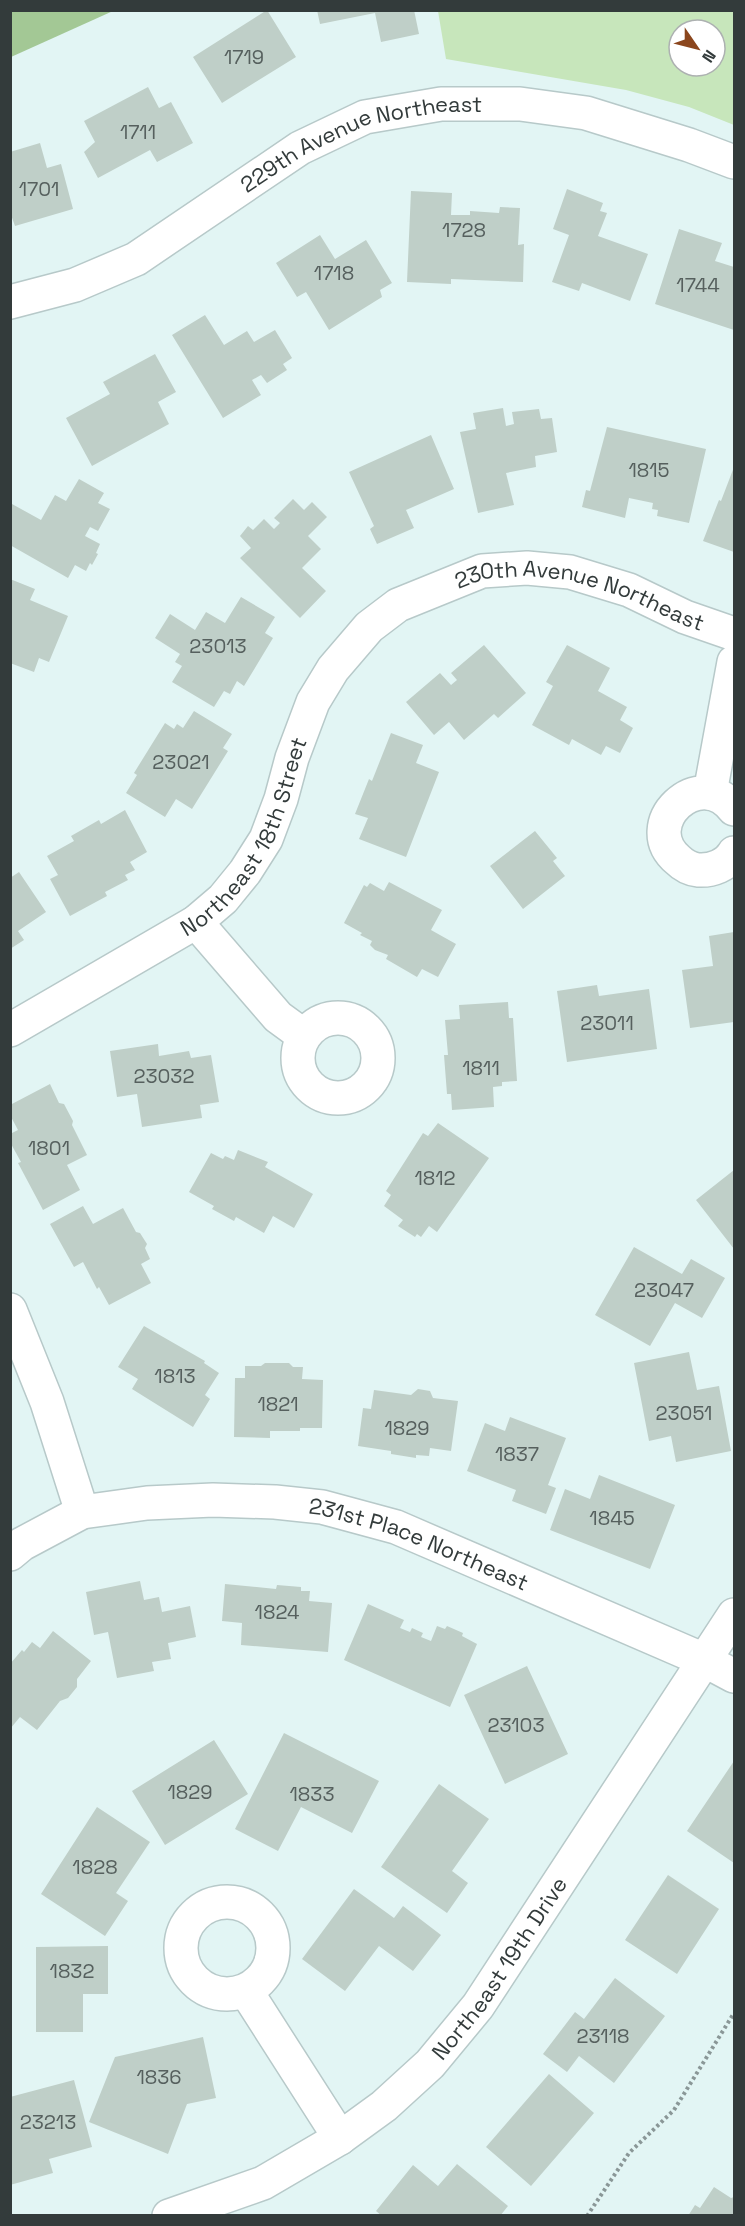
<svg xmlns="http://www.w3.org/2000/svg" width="745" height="2226" font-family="'Space Grotesk',sans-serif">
  <rect width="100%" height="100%" fill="#e2f5f4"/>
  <path fill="#c7e6bb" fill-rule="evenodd" d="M438,11H734V125L689,107L626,90L446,59ZM679,30H715V66H679Z"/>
  <path fill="#a3c895" d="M11,10H113V11L11,57Z"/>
  <path fill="#bfcfc8" d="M267,10L296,57L222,103L193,57Z
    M317,10H414L419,34L381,42L375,13L320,24Z
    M148,87L159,108L171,102L193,143L157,162L150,150L98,178L84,152L95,142L84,121Z
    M40,143L47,168L61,164L73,209L15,226L10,212V152Z
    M567,189L603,203L600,211L607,213L598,236L648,254L630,301L582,283L579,291L552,282L569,235L553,229Z
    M411,191L452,193L451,215H470V211L499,213L500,207L520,208L518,245L524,244L523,282L451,279V284L407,282Z
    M679,229L722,243L715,261L734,267V330L655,304Z
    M320,235L335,259L366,240L392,283L380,290L382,297L329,330L306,292L297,297L276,263Z
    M205,315L224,345L247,331L254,342L275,330L292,358L283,364L287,370L267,383L261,375L252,380L261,395L223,418L172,335Z
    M155,354L176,392L158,402L169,424L92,466L66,418L110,394L103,382Z
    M503,408L506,426L514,424L512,412L539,409L541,419L552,418L557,452L535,456L536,467L506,473L514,505L478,513L460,432L476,429L473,413Z
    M607,427L706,449L689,523L657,516L658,510L652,509L653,503L629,498L625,518L582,507L586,490L590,491Z
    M431,435L454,489L406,510L414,528L377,544L370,529L374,526L349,472Z
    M734,467V552L703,541L719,500L721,501Z
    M79,479L104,493L98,503L110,509L98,531L90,527L85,536L100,544L96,553L98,554L92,565L90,563L86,571L75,565L68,578L10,545V507L12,504L41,520L55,495L66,501Z
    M293,499L304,510L312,502L327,517L308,536L321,549L302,568L326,591L300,618L240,558L251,548L240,536L248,526L253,530L264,519L274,529L280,523L274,518Z
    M10,579L35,589L30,600L68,616L49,662L39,658L34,672L10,663Z
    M241,597L275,617L265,633L273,638L244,686L237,681L230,694L224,691L214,707L172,682L182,666L175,662L180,654L155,638L170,614L195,630L206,612L225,623Z
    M484,645L526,693L498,718L494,714L464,740L449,722L434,735L406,702L440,673L451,685L457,680L451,673Z
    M567,645L610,668L598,691L627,707L620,720L633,728L620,753L606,746L601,755L572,739L569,745L532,725L553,686L546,682Z
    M194,711L232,734L223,748L228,751L192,809L176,799L165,817L126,793L137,775L134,773L165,723L174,729L177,724L183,728Z
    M391,733L423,745L416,763L439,772L406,857L359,839L368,818L355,814L369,779L372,781Z
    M125,810L147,852L130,862L135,870L125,875L128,880L105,892L107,896L70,916L50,879L58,875L47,856L74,841L71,836L99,820L101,824Z
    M535,831L557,858L553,861L565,876L523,909L490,866Z
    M19,872L46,912L18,931L24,940L10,949V878Z
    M389,882L442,910L431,930L456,944L438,977L422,969L417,977L386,959L388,955L375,950L370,945L372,941L360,935L362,933L344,923L364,885L367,887L370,883L384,891Z
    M734,932V1022L690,1028L682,970L713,966L709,936Z
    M597,985L599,996L649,989L657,1049L567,1062L557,991Z
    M508,1002L509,1018H513L517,1081L502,1082V1086L493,1087L494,1107L452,1110L451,1094H447L444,1055H448L445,1020L460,1019L459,1005Z
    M158,1044L159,1056L189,1051L191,1058L211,1055L219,1102L200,1105L202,1118L142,1127L137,1094L117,1097L110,1051Z
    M50,1084L59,1103L64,1104L73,1121L72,1125L87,1155L67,1165L80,1190L43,1210L18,1163L21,1162L10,1142V1134L18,1130L10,1115V1105Z
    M438,1123L489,1158L437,1232L429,1226L421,1237L417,1234L415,1237L398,1226L403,1220L384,1206L391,1195L386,1191L423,1133L428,1136Z
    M238,1150L268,1162L265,1167L313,1194L294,1228L273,1216L264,1233L236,1217L234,1221L212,1209L214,1206L189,1192L211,1153L223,1159L225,1156L234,1160Z
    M734,1170V1249L696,1200Z
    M83,1206L93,1224L123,1208L136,1232L140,1233L147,1244L145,1248L150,1259L141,1264L151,1283L109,1305L99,1287L97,1289L83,1262L74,1267L50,1224Z
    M634,1247L682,1274L691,1259L725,1278L702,1318L675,1303L650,1346L595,1315Z
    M144,1326L205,1361L204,1363L219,1373L205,1395L210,1399L193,1427L132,1389L138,1379L118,1367Z
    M689,1352L697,1390L719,1386L731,1451L676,1462L671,1436L649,1441L634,1363Z
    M265,1363H289L293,1367H303L302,1379L323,1380L322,1428H300V1431H270V1438L234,1437L235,1378H245V1366H261Z
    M418,1389L430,1391L433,1398L458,1401L451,1451L430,1448L429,1456L416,1455V1458L391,1454V1451L358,1446L363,1408L371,1409L374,1390L411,1395Z
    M510,1417L566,1438L548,1485L556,1488L546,1514L512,1501L516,1490L467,1471L485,1423L505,1431Z
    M599,1475L675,1505L650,1569L550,1530L565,1489L590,1499Z
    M140,1581L144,1600L159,1597L162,1612L190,1606L196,1637L168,1643L171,1659L152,1662L154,1671L117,1678L108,1632L94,1635L86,1592Z
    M225,1584L276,1589L277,1585L301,1587V1591H310L309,1601L332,1603L328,1652L241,1645L242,1623L222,1621Z
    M368,1604L404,1620L400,1628L410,1632L412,1628L423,1633L421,1637L431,1641L437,1626L445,1629L447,1626L463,1633L462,1636L477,1644L450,1707L344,1660Z
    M53,1631L91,1661L77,1679V1687L68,1698L60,1701L37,1730L20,1717L10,1729V1664L22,1650L24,1652L32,1642L40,1648Z
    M527,1666L568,1754L505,1784L464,1695Z
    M284,1733L379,1781L352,1833L301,1807L278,1851L235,1829Z
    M214,1740L248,1794L165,1845L132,1791Z
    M734,1761V1863L687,1831Z
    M439,1784L489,1819L452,1871L468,1883L447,1913L381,1867Z
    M97,1807L150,1842L116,1893L128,1901L105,1936L41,1894Z
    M668,1875L719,1909L677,1974L625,1940Z
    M354,1889L394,1918L403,1906L441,1935L413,1971L379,1946L345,1991L302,1959Z
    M108,1946V1994H83V2032H36V1947Z
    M615,1978L665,2016L614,2083L579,2056L567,2072L543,2054L575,2012L584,2019Z
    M203,2037L216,2098L187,2104L168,2154L89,2122L115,2057Z
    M549,2074L594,2113L531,2186L486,2147Z
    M74,2080L92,2147L49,2159L53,2173L10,2185V2097Z
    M457,2164L508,2206L500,2216H382L376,2211L413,2165L438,2186Z
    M714,2187L731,2198L734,2197V2216H688L695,2205L700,2208Z"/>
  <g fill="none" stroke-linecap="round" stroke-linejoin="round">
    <g stroke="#b7c9c9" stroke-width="36">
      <g id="street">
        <path id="s1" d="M10,302L75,285L136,259L300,148L365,117L441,104H520L586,113L689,145L734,162"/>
        <path d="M710,793L734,662"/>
        <path d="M734,809C699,763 636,825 678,860C683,865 691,869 698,870C712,871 727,865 734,853"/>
        <path d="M196,922L278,1017L304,1036"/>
        <circle cx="338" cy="1058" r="40"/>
        <path id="s2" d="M10,1030L196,922L223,899L245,872L266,839L281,799L292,758L313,702L333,669L369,627L398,605L482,571L527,568L570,572L629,590L685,617L734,634"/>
        <path d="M10,1310L47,1402L82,1512"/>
        <path id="s3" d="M10,1554L22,1544L82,1512L147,1503L213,1500L275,1502L322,1507L396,1527L704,1660L734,1676"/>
        <circle cx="227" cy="1948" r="46"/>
        <path d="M246,1991L340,2138"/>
        <path id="s4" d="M169,2216L263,2183L340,2138L384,2106L430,2064L478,2006L734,1615"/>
      </g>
    </g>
    <path stroke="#8a9797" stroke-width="4" stroke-dasharray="3 3" stroke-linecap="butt" d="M587,2216L629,2153L674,2110L734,2013"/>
    <use href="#street" stroke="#fff" stroke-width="33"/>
  </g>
  <g text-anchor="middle" stroke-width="4.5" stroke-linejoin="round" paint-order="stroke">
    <g font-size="20" fill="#56605e">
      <text x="244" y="64">1719</text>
      <text x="138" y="139">1711</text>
      <text x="39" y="196">1701</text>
      <text x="464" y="237">1728</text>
      <text x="334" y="280">1718</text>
      <text x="698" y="292">1744</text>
      <text x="649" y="477">1815</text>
      <text x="218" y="653">23013</text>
      <text x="181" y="769">23021</text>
      <text x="607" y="1030">23011</text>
      <text x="481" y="1075">1811</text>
      <text x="164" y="1083">23032</text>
      <text x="49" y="1155">1801</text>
      <text x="435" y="1185">1812</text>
      <text x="664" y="1297">23047</text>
      <text x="175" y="1383">1813</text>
      <text x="278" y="1411">1821</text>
      <text x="684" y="1420">23051</text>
      <text x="407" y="1435">1829</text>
      <text x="517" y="1461">1837</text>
      <text x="612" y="1525">1845</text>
      <text x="277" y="1619">1824</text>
      <text x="516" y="1732">23103</text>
      <text x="190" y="1799">1829</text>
      <text x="312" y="1801">1833</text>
      <text x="95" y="1874">1828</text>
      <text x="72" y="1978">1832</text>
      <text x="603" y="2043">23118</text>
      <text x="159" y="2084">1836</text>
      <text x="48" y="2129">23213</text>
    </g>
    <g font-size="22" fill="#333b3b" stroke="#fff">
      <text dy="8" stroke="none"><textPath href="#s1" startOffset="392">229th Avenue Northeast</textPath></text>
      <text dy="8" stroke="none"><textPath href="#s2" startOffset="792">230th Avenue Northeast</textPath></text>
      <text dy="8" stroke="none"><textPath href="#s2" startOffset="315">Northeast 18th Street</textPath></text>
      <text dy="8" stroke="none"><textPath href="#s3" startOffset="428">231st Place Northeast</textPath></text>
      <text dy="8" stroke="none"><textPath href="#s4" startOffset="424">Northeast 19th Drive</textPath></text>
    </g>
  </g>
  <rect width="745" height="2226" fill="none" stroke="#333b3b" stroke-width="24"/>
  <g transform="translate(697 48) rotate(125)"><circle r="28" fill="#ffffff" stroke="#adb1b1" stroke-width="1.5"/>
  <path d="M0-4.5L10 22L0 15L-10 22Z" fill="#8b461d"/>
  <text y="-9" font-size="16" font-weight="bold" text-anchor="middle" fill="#333b3b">N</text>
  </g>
</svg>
